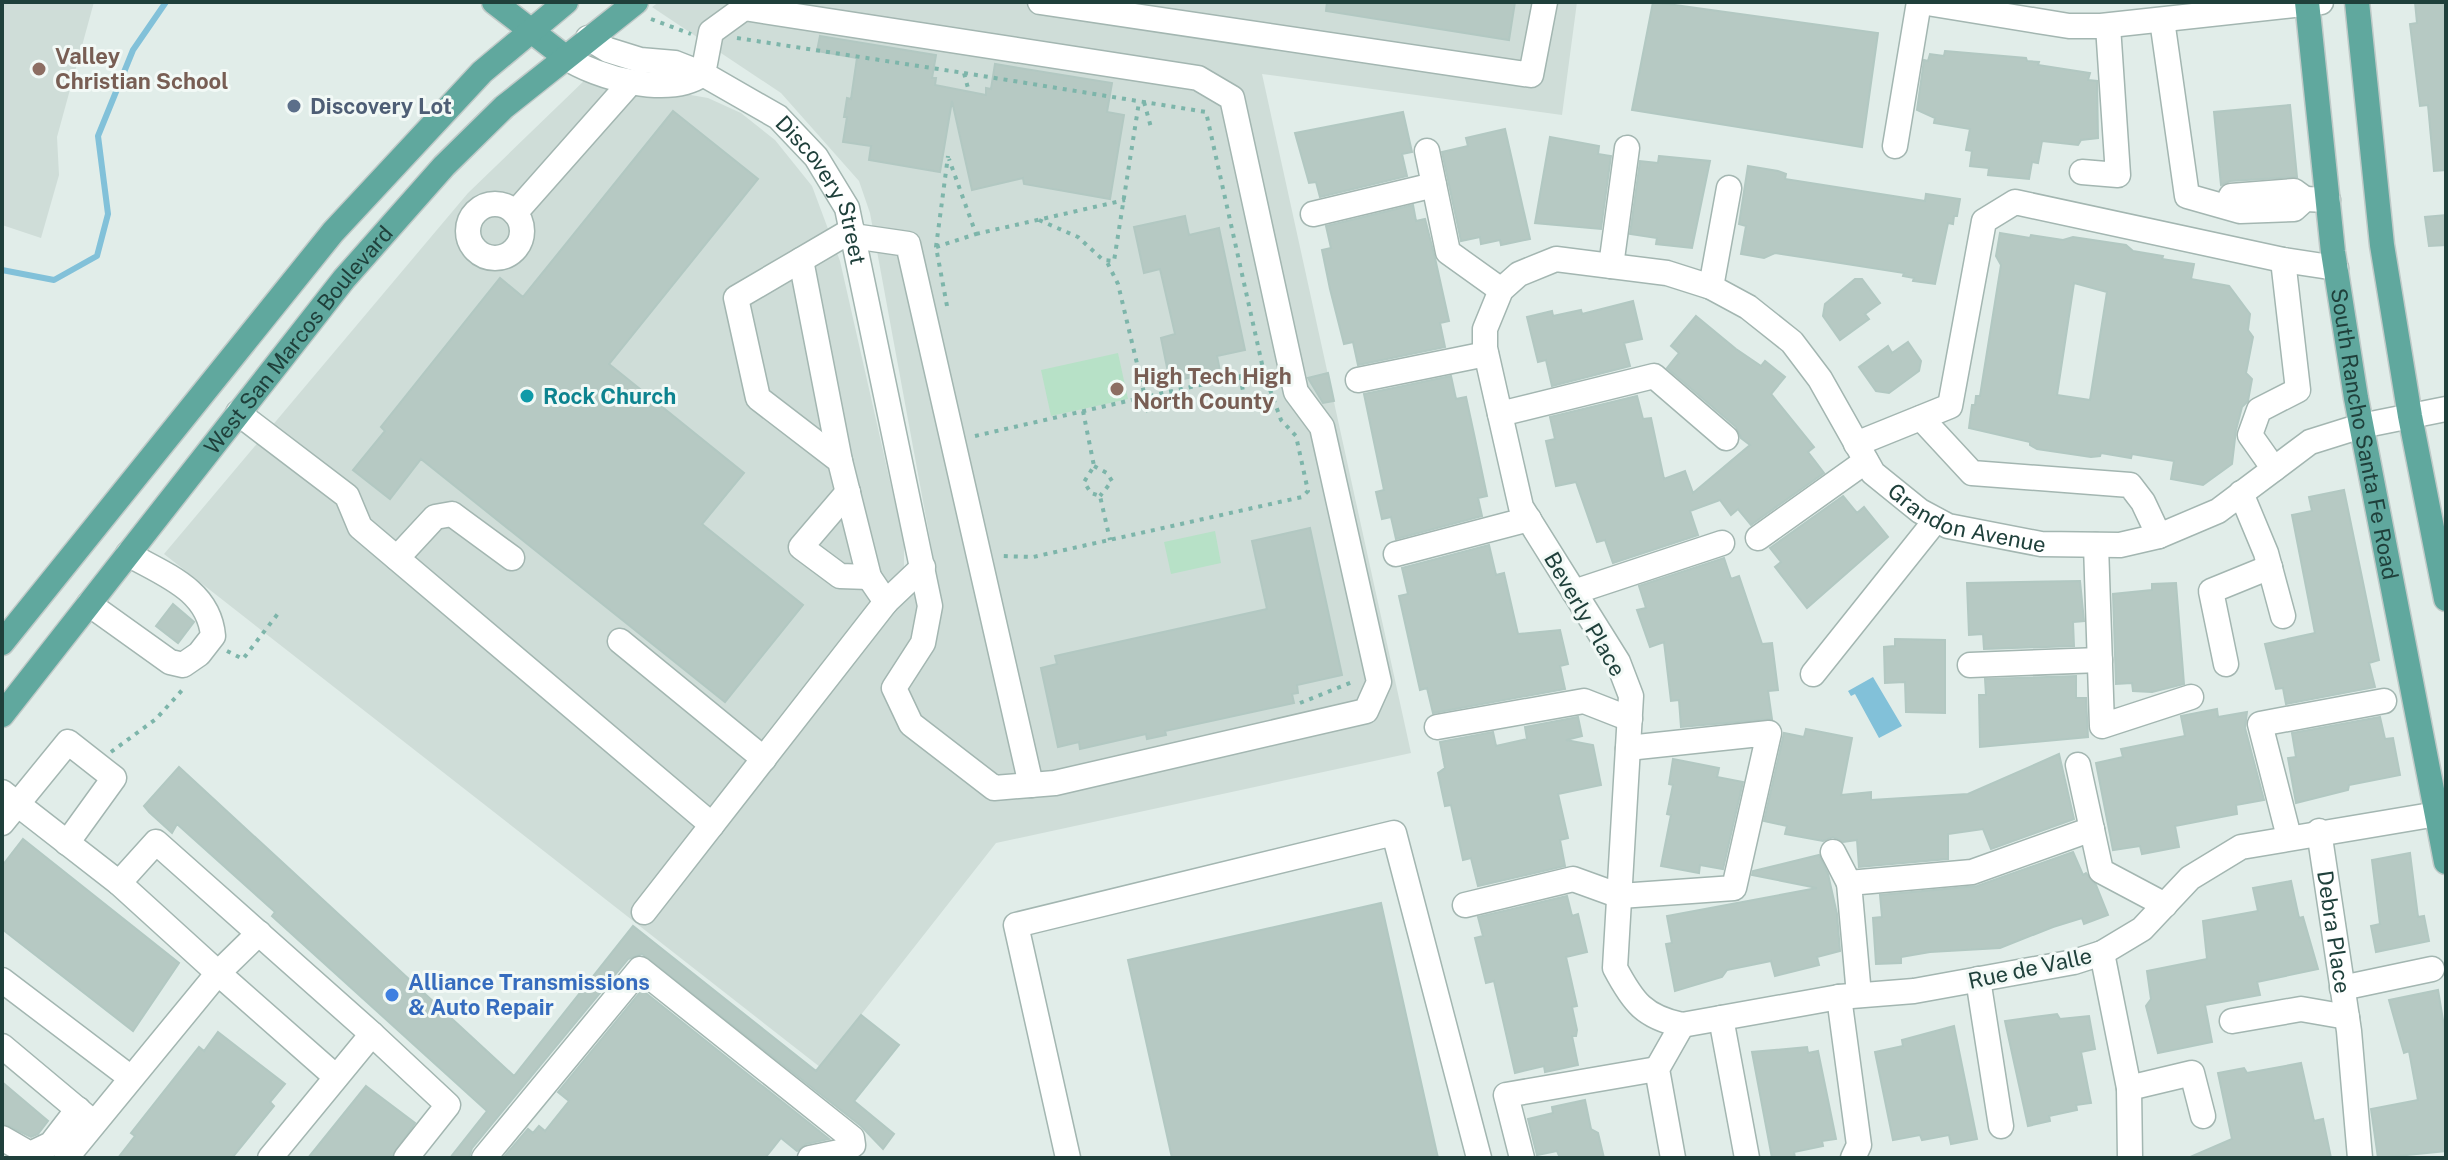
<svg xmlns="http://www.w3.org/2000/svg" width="2448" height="1160" font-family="'Public Sans',sans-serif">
  <rect width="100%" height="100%" fill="#e1ede9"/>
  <path fill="#cfddd8" d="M2,2H94L57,137L59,175L41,238L2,225Z
    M659,2H1577L1562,115L1262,74L1411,753L996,843L820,1067L164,554L468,193L588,77L708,98L741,113L775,140L812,186L840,261L904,543V600L934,561L870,213L859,181L781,93L652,7Z"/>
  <path fill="#b7e1c7" d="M1118,353L1128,399L1051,416L1041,370Z
    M1215,531L1221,563L1171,574L1164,542Z"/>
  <path fill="#82c1d9" d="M1873,677L1902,726L1879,738L1855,694L1851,696L1848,691Z"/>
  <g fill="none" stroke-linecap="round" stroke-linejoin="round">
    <path stroke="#82c1d9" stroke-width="6" d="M2,270L54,280L97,256L108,214L98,136L133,50L166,2"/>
  </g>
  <path fill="#b6c9c3" stroke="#b2c8c2" stroke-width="2" fill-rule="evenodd" d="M1327,2H1515L1509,40L1326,11Z
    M1653,2L1878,33L1862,147L1632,110Z
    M2415,2H2446V170L2434,171L2428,105L2420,106L2410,24L2417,23Z
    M820,36L936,55L932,78H936L935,85L986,95V88L991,89L995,64L1112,83L1107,112L1124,115L1110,199L1024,184L1023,178L972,190L952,101L940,172L869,160L871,146L843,142L847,117H844L847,98L851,99L857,58L817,51Z
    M1945,51L2026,58L2027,61L2039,62L2038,65L2090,73L2088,80L2097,81L2098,138L2081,140L2078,145L2042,141L2038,163L2032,162L2029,179L1988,175L1989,168L1970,166L1972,151L1966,150L1970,129L1934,123L1935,118L1917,110L1924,60L1928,61L1930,54L1944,56Z
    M2290,105L2297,177L2230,181L2221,185L2214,112Z
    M673,111L758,179L609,364L744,473L702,524L803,605L725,702L421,459L390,499L353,470L385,431L381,427L500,278L523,297Z
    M1403,112L1412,152L1402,154L1407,176L1320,197L1316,182L1309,183L1295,133Z
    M1505,129L1530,239L1501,245L1500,240L1481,244L1480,237L1461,241L1442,152L1468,146L1466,138Z
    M1550,137L1599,146L1598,154L1611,156L1601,229L1535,223Z
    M1659,156L1710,161L1692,248L1656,244L1657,238L1630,234L1640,161L1658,163Z
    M1748,166L1778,171L1786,174L1785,179L1925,201L1926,194L1960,199L1957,216H1954L1953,224L1948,223L1935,284L1913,281L1914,278L1903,276L1904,273L1834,262L1775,253L1764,258L1741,254L1746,226L1739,224Z
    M1413,205L1416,221L1425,219L1435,258L1449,321L1440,323L1445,347L1358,365L1353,342L1344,344L1330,289L1322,250L1331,248L1326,226Z
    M2446,215V245L2429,246L2425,217Z
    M1185,216L1189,235L1219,228L1245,350L1217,356L1220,371L1170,382L1161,338L1175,334L1160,269L1144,273L1134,227Z
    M2000,233L2030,238L2031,235L2063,240L2073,237L2126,245L2133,251L2163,256L2162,259L2194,264L2191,279L2229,286L2250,314L2248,330L2253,337L2246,373L2252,379L2248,401L2242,407L2236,430L2232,464L2203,485L2171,479L2174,461L2132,454L2131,458L2101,453L2100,456L2091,457L2037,449L2030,445V442L1969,428L1972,405H1975L1976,396H1980L1983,377L2001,265L1996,256ZM2074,283L2107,292L2090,400L2057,395Z
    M1855,279H1862L1880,303L1865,314L1869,319L1840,340L1823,316L1825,304Z
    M1633,301L1642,339L1624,343L1630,366L1552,386L1546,360L1538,362L1527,317L1552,311L1553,316L1581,310L1582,314Z
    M1696,316L1736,349L1761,366L1765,361L1785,377L1771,394L1814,447L1808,452L1824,473L1751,525L1738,509L1731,515L1720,500L1690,511L1698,535L1613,563L1605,540L1597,542L1576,482L1556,486L1546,441L1555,439L1550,417L1637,396L1643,419L1651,418L1664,479L1685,471L1693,493L1750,445L1741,438L1736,427L1667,368L1679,353L1671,346Z
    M1908,342L1921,361L1919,371L1889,393L1876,391L1859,367L1888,346L1892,353Z
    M1328,373L1334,401L1323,403L1308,378Z
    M1451,376L1456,399L1466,397L1474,434L1487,496L1478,498L1482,516L1396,539L1391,517L1382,519L1376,492L1384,490L1364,394Z
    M2344,490L2379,660L2369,663L2375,687L2286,704L2283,688L2276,689L2265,644L2315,633L2292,515L2312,511L2309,497Z
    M1843,496L1857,513L1864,507L1888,537L1807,608L1775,567L1781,562L1770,548Z
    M1310,528L1342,675L1297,685L1298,693L1292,694L1294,703L1165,731L1166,735L1147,739L1146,734L1080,749L1079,742L1058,747L1041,668L1057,664L1055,656L1267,609L1252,541Z
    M1489,545L1496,575L1504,573L1518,634L1560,630L1568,664L1560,666L1565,689L1433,713L1427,688L1420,690L1399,596L1408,594L1402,568Z
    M1724,558L1731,579L1739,576L1762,644L1772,643L1778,690L1768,691L1772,719L1681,727L1679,700L1671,701L1664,642L1650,647L1637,610L1646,608L1639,586Z
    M2080,581L2084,621L2073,622L2074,646L1984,649L1983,634L1969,635L1967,583Z
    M2176,583L2184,684L2152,692L2133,691L2132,683L2116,684L2113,594L2152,590V584Z
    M173,604L194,622L178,643L156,626Z
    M1895,639L1945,640V713L1906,712L1905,682L1885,683L1884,647L1895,646Z
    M2076,676V698H2086L2088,737L1980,747L1979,695H1986L1985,679Z
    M2217,709L2218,717L2247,712L2245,728L2264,800L2236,805L2237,814L2175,826L2179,847L2142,854L2140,846L2113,850L2096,763L2123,757L2121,749L2185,736L2181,716Z
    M1578,717L1582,736L1566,740L1593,745L1601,785L1558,794L1568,838L1560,840L1565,866L1478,886L1471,858L1463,860L1451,805L1445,806L1438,773L1445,768L1440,742L1493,732L1496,746L1527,739L1525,727Z
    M2380,717L2385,739L2393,738L2400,775L2349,785L2348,790L2296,803L2288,758L2296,757L2292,733Z
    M1806,729L1852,738L1841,795L1871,792V800L1968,794L2059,754L2074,819L1991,849L1983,829L1948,834V859L1859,867L1857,840L1843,842L1833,837L1823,841L1785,834L1787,826L1764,821L1784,733L1804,737Z
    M1673,759L1719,768L1717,777L1743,782L1723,869L1700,865L1699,873L1661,866L1671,815L1667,814L1673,785L1669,784Z
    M179,767L514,1076L633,926L816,1071L861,1015L899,1045L854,1101L894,1134L883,1149L861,1126L642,954L628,959L472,1148L469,1158H450L487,1111L272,916L275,912L177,824L172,833L149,812L144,806Z
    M23,839L179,963L133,1031L2,929V866Z
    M2073,852L2083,875L2086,873L2096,885L2108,915L2084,924L2082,918L2053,927L2000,948L1930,952L1901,957V963L1876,964L1873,918L1882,917L1880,895L1977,886Z
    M2410,853L2418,917L2424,916L2429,941L2376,952L2371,926L2380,924L2372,860Z
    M1819,855L1828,874L1837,914L1840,951L1817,957L1819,965L1775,976L1771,961L1727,970L1722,977L1675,991L1666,944L1672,943L1667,916L1817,888L1752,875L1753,871Z
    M2291,881L2299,918L2303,917L2318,969L2257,982L2260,995L2205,1005L2212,1042L2158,1053L2146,1006L2151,999L2147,971L2207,959L2203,921L2258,911L2253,888Z
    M1567,896L1572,916L1578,914L1587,952L1566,957L1577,1006L1572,1007L1577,1030L1576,1036H1572L1578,1065L1545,1072L1544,1066L1515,1073L1494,981L1486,983L1475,938L1483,936L1478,917Z
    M1381,903L1438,1158H1172L1128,960Z
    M642,990L829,1139L806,1144L797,1151L781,1138L765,1158H503L528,1129L533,1133L539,1126L545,1131L569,1101L558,1092Z
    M2438,990L2446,1038V1151L2378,1158L2371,1109L2418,1100L2409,1051L2404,1053L2389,1000Z
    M2057,1014L2060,1019L2089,1016L2095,1049L2081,1052L2091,1103L2076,1105L2077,1110L2049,1116L2050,1121L2028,1126L2005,1021Z
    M1954,1026L1977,1139L1951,1144L1949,1135L1922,1140L1920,1135L1893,1140L1875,1052L1903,1046L1902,1040Z
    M218,1032L285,1084L270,1102L274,1106L232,1158H118L135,1136L131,1133L199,1047L204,1051Z
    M1807,1047L1808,1053L1818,1051L1836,1139L1822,1141L1823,1146L1794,1152L1795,1158H1772L1752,1052Z
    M2301,1063L2314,1121L2323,1119L2331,1158H2188L2232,1139L2218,1073L2244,1068L2247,1073Z
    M2,1082L48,1121L38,1134L31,1137L2,1123Z
    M366,1086L415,1123L391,1158H308Z
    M1585,1100L1591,1129L1598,1133L1604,1158H1560L1557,1151L1537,1155L1528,1119L1553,1113L1552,1107Z"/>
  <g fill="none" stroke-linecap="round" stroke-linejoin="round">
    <g stroke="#a3b6b1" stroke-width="27">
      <g id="minor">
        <path d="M1040,2L1531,75L1545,2"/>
        <path d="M1921,2L2069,26H2101L2321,2"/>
        <path d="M2162,20L2187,196L2240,211L2294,209L2305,199L2328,200"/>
        <path id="s1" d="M588,38L608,50L640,60L675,63L703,74L778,117L816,157L847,208L930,606L923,643L894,688L911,724L994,788L1055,783L1366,711L1379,682L1322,427L1296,392L1232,98L1198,78L744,8L711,32L703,74"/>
        <path d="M565,57C597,78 669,98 703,74"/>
        <path d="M1895,146L1919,2"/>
        <path d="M1427,151L1448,252L1501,290"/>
        <path d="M2082,172L2118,175L2108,26"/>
        <path d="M2231,196L2294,191L2305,199"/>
        <circle cx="495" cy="231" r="27"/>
        <path d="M515,213L631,82"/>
        <path d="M1313,214L1434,185"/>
        <path d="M852,230L736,298L758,398L840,461L869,577L886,602L923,567"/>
        <path d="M853,236L908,244L1031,785"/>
        <path d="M801,260L840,461"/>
        <path d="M1611,266L1627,148"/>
        <path d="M1711,287L1729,188"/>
        <path d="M1358,380L1486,354"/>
        <path d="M238,413L347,496L360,527L712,825"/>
        <path d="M1500,414L1654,376L1726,438"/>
        <path d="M1921,418L1972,473L2130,485L2143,502L2159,536"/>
        <path d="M1856,444L1950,406L1984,221L2015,202L2283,260L2336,268"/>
        <path d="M2274,469L2250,435L2259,410L2298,390L2283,260"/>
        <path d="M848,492L801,547L840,576L869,577"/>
        <path d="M2241,493L2266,553L2283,616"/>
        <path d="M1758,538L1866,461"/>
        <path d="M2096,545L2102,726L2191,697"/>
        <path d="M1396,554L1529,519"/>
        <path d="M397,558L435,517L452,514L512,558"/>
        <path d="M1574,592L1722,543"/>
        <path d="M89,604L170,662L183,665L199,654L213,636C209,590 165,575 128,554"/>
        <path d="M620,641L764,759"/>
        <path d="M2226,664L2211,591L2270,567"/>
        <path d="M1970,665L2100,660"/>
        <path d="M1813,674L1936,520"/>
        <path d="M1437,727L1584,701L1630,719"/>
        <path d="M2078,765L2101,871L2165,905"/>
        <path d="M2,792L119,883L156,842L372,1034"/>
        <path id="s2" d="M2437,814L2241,847L2190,878L2142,929L2102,953L2074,962L1914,991L1839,997L1682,1025C1644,1017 1633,1002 1615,968L1631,696L1618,662L1521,507L1485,348V329L1501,290L1519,274L1556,259L1667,273L1711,287L1748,307L1792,342L1820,379L1873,473L1920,511L1948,526L2041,544L2120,545L2159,536L2218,511L2310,442L2361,426L2446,409"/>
        <path d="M2,823L68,742L114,778L67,843"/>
        <path id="s3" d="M2319,831L2349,1031L2360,1158"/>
        <path d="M2289,837L2260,724L2384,701"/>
        <path d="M1833,852L1849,883"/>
        <path d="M119,883L218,973L259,933"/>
        <path d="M1465,905L1573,879L1620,896L1734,888L1769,733L1628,748"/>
        <path d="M644,912L886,602"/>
        <path d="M2102,953L2129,1088L2130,1158"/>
        <path d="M1978,979L2001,1126"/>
        <path d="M2,980L131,1078"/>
        <path d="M2342,988L2432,969"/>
        <path d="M1859,995L1849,883L1972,872L2092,829"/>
        <path d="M1839,997L1859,1145L1853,1158"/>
        <path d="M1721,1018L1747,1158"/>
        <path d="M2232,1021L2301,1009L2347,1017"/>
        <path d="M2,1046L94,1123"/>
        <path d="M2129,1088L2192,1073L2203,1116"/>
        <path d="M2,1138L30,1154L51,1144L78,1109"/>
        <path d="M66,1158L218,973L336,1077"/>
        <path d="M270,1158L372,1034L448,1105L406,1158"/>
        <path d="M484,1158L640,969L852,1138L853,1145L844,1151L810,1158"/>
        <path d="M1068,1158L1016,925L1394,833L1479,1158"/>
        <path d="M1522,1158L1506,1095L1657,1069"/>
        <path d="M1673,1158L1657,1069L1682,1025"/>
      </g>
    </g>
    <g stroke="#c0cac8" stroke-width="27">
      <g id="major">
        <path d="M494,2L565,57"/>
        <path id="s4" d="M2307,2L2333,252L2356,398L2446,862"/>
        <path d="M2357,2L2382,245L2410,416L2446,599"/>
        <path d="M2,643L333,232L482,72L566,2"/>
        <path id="s5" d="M2,715L344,279L444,166L504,107L636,2"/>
      </g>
    </g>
    <path stroke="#7db5aa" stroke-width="4" stroke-dasharray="4 6" stroke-linecap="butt" d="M651,19L691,34
      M737,38L964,73L969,92
      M964,73L1206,112L1264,373L1281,420L1296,436L1308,491L1302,497L1033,557L1002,556
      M1144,102L1152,131
      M1039,220L1078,237L1103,260L1114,261L1139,102
      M976,234L1125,200
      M936,247L976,234L949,159
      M947,306L936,247L948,156
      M1240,376L1243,391
      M1083,411L1094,466L1084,482L1091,493L1100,496L1110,540
      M1148,412L1145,397L1264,371
      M975,436L1145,397L1118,284L1106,260
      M1094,466L1107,473L1112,481L1100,496
      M227,651L243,659L280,611
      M1300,703L1355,681
      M111,752L156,719L185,687"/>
    <use href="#minor" stroke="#fff" stroke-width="24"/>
    <use href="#major" stroke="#60a89e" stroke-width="24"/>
  </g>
  <g fill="#8d6e63" stroke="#f2f9f6" stroke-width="3">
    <circle cx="39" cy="69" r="8"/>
    <circle cx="1117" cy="389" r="8"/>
  </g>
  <circle fill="#5c6f8a" stroke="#f2f9f6" stroke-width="3" cx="294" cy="106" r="8"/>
  <circle fill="#0f9aa8" stroke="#f2f9f6" stroke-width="3" cx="527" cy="396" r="8"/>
  <circle fill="#3f7fe0" stroke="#f2f9f6" stroke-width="3" cx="392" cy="995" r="8"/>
  <g text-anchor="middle" stroke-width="6" stroke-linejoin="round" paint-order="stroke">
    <g font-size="22" font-weight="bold" fill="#785e54" stroke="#f2f9f6" text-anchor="start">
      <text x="55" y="64">Valley<tspan x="55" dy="25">Christian School</tspan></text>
      <text x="1133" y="384">High Tech High<tspan x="1133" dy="25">North County</tspan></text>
    </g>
    <g font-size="22" font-weight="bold" fill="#4e5e75" stroke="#f2f9f6" text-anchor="start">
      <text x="310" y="114">Discovery Lot</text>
    </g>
    <g font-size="22" fill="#1f403b" stroke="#f2f9f6">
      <text dy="8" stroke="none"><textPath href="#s1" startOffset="296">Discovery Street</textPath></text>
      <text dy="8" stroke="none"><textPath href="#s5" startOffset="478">West San Marcos Boulevard</textPath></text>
      <text dy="8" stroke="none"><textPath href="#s4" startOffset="436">South Rancho Santa Fe Road</textPath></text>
      <text dy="8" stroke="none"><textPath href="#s2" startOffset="2192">Grandon Avenue</textPath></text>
      <text transform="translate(1585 614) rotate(60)" y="8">Beverly Place</text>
      <text dy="8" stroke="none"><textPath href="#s3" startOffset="102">Debra Place</textPath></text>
      <text transform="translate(2030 968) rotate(-12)" y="8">Rue de Valle</text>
    </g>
    <g font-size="22" font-weight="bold" fill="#0d838f" stroke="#f2f9f6" text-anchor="start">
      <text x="543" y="404">Rock Church</text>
    </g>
    <g font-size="22" font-weight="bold" fill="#366cbe" stroke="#f2f9f6" text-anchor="start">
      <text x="408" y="990">Alliance Transmissions<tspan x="408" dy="25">&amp; Auto Repair</tspan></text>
    </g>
  </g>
  <rect width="2448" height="1160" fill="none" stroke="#1f403b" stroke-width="8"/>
</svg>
